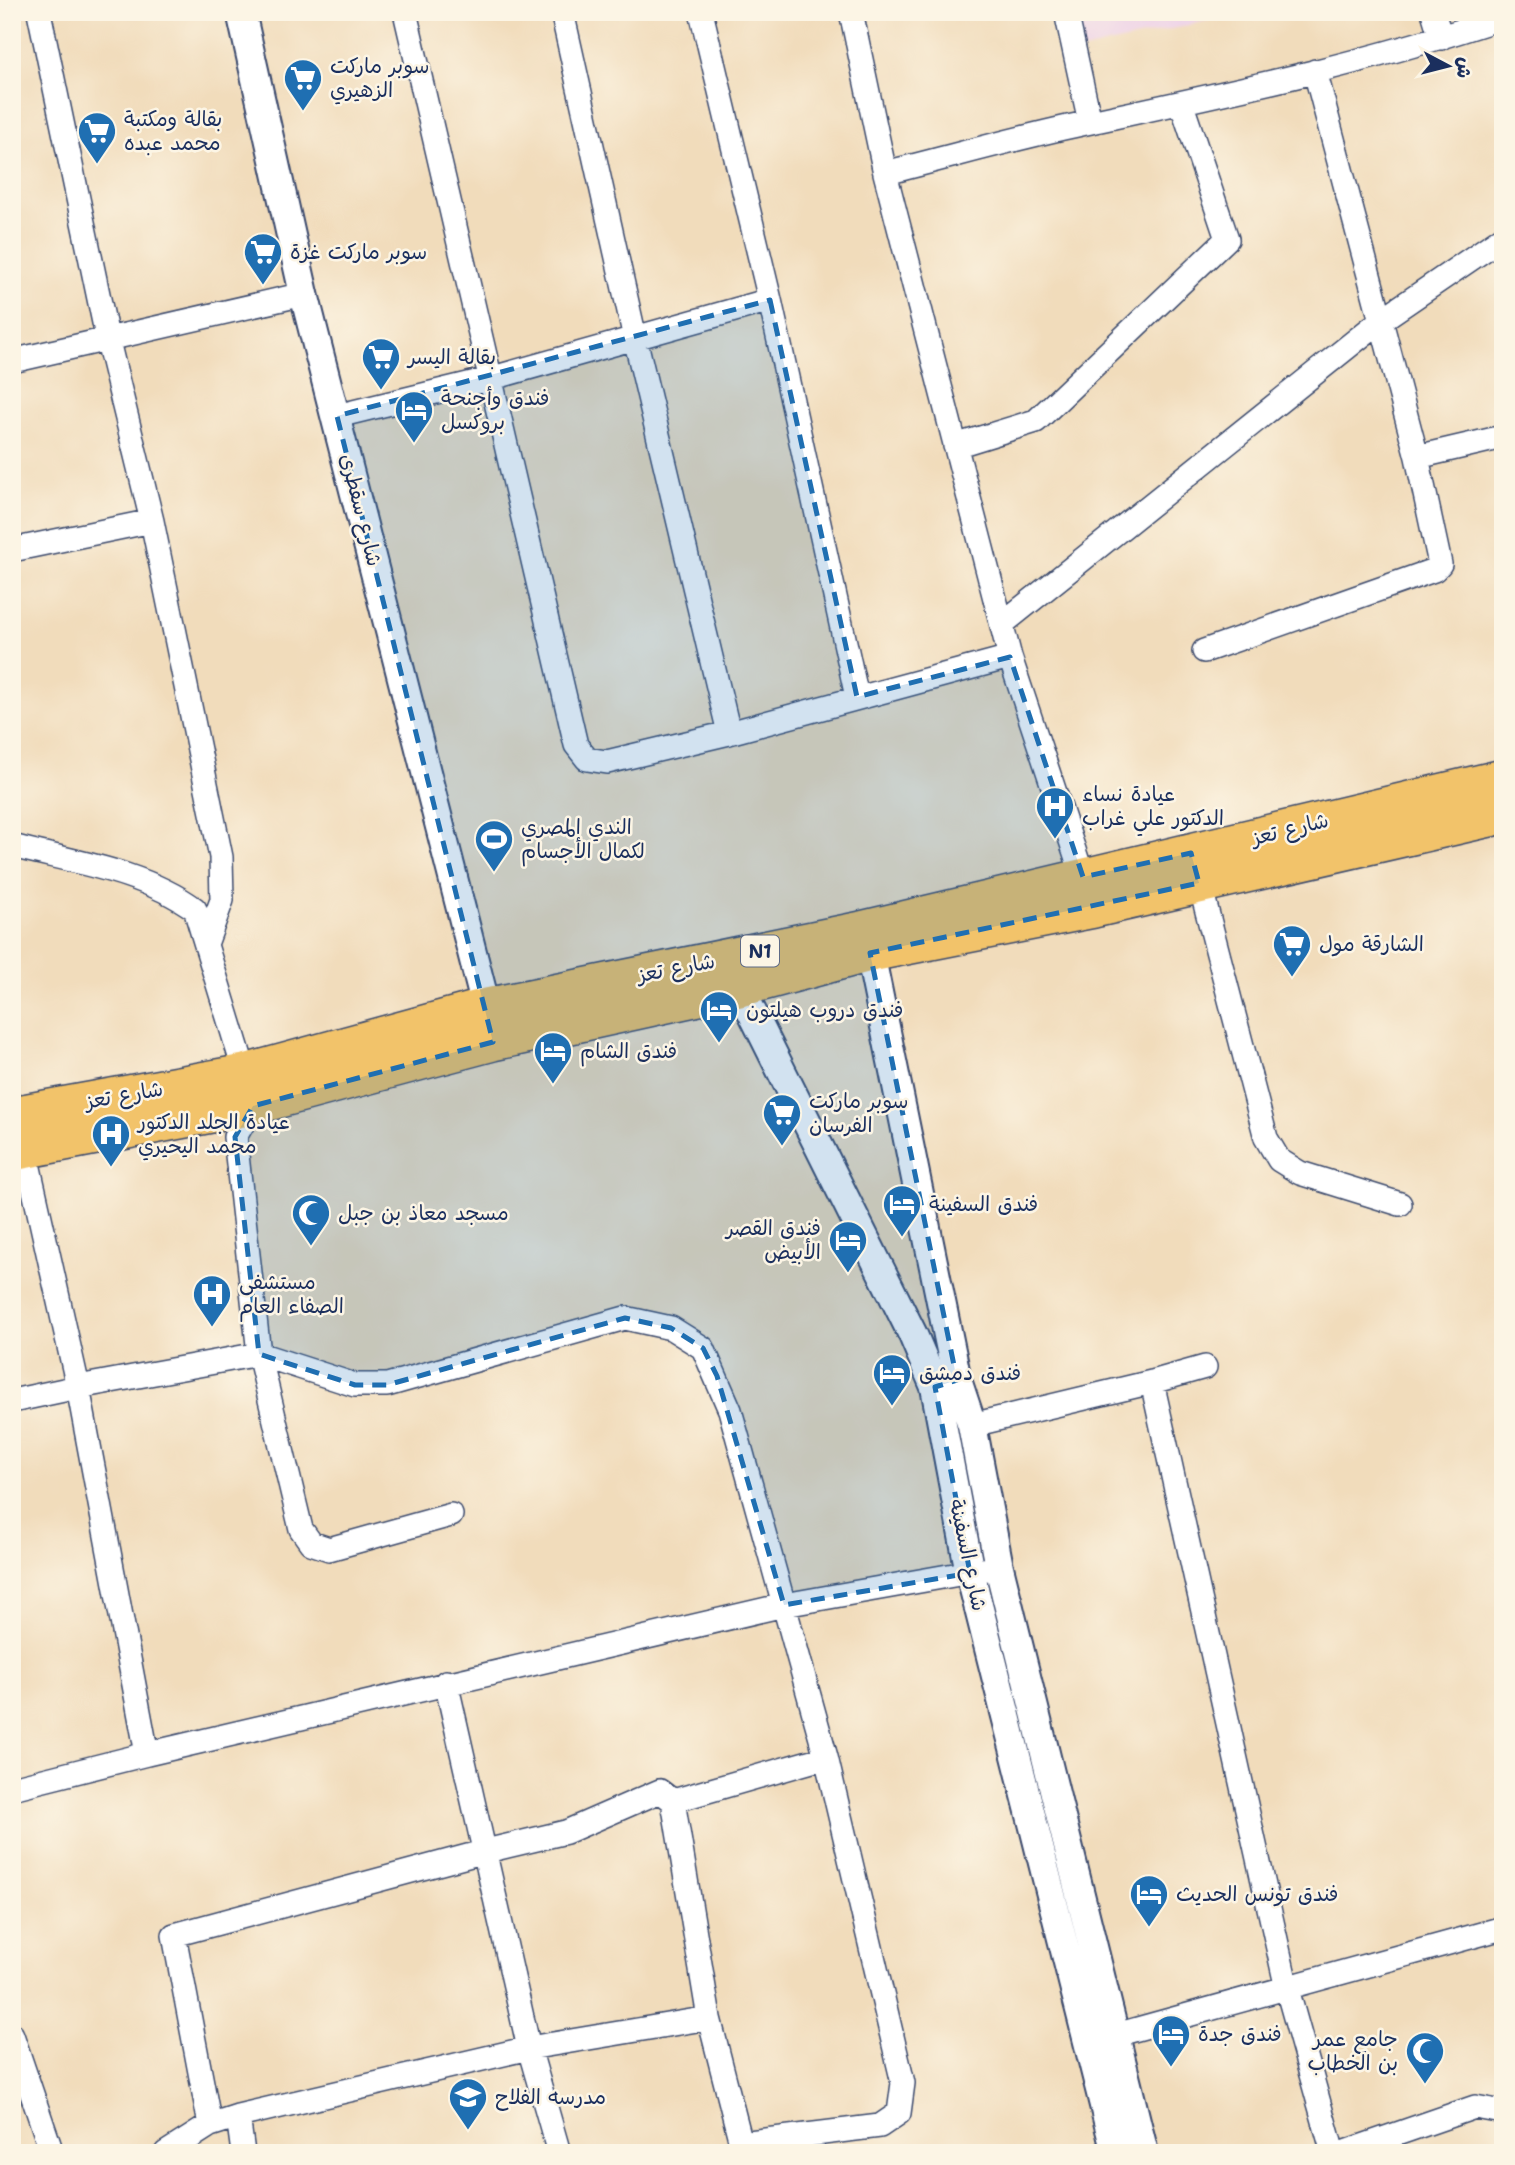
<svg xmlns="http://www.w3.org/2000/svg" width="1515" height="2165" font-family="'Shantell Sans','Playpen Sans Arabic',sans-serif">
  <rect width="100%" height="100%" fill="#fcf5e5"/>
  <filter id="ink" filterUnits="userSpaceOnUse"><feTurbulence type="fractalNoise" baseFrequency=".0143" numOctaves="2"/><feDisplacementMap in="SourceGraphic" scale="14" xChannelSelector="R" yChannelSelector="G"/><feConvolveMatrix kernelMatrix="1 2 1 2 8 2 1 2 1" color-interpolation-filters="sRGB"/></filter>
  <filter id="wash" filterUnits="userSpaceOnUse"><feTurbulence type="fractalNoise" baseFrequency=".00686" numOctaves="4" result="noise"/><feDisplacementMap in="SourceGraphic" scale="28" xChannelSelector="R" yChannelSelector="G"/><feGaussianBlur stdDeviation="1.57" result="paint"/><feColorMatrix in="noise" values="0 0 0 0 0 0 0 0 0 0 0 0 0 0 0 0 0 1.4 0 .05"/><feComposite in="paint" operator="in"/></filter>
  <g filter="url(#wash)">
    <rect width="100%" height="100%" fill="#f1dcbb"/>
    <path fill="#edd0e8" d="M1071,12H1243L1079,51Z"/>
  </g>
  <g filter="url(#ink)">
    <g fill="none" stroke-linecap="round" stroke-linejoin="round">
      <g stroke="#3b496c" stroke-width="26">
        <path id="minor" d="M39,12L107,337L152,521L221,857L222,900L206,944
          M405,12L576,745L587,759L607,762L729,733L1010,657
          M562,12L635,338L729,733
          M701,12L770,300L857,697
          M851,12L885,173L1010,657L1083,877
          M1066,12L1090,122
          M1433,12L1441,38
          M885,173C954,156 1022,136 1091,122C1230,92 1369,63 1503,17
          M12,361L304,294
          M337,416L489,379L770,300
          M955,446L1036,421L1227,239L1182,105
          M1417,457L1503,437
          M12,550L152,521
          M1002,624L1380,321L1503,237
          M1204,651L1434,570L1440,564L1417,457L1315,71
          M12,846C73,862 143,871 195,909L245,1073
          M1197,873L1266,1138L1279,1160L1300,1173L1400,1204
          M253,1106L235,1137L259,1354L301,1529L311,1543L329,1549L451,1515
          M1152,1382L1287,1989L1333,2153
          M12,1401L78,1387L25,1150
          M972,1425L1152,1382L1205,1367
          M446,1682L529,2048L559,2153
          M12,1788L147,1754
          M709,2018L673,1801L826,1757L730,1410L703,1348L671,1328L625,1318L387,1385H355L259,1354L78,1387L147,1754L784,1605L999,1567
          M12,2035L52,2153
          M1101,2039L1503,1928
          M238,2116L243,2153
          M210,2125L174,1935L486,1851L566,1832L660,1791L673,1801
          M166,2153L210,2125L238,2116L529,2048L709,2018L741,2143
          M743,2153L741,2143L880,2126L899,2113L903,2083L826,1757
          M1342,2153L1475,2107L1503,2112"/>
      </g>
      <g stroke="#3b496c" stroke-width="32">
        <path id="tertiary" d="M241,12L304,294L486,1007
          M870,953L957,1380L972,1425L999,1567L1144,2153
          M740,988L913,1335L935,1387L970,1573L1116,2153"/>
      </g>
      <g stroke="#3b496c" stroke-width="40">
        <path id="trunk" d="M12,1115L245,1073L486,1007L861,930L1503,778
          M12,1152L253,1106L493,1042L740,988L870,953L1094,909L1503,815"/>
      </g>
      <use href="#minor" stroke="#fff" stroke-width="23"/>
      <use href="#tertiary" stroke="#fff" stroke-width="28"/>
      <use href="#trunk" stroke="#f2c36a" stroke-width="37"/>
    </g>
  </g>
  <path fill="#1f6fb2" fill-opacity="0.2" stroke="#1f6fb2" stroke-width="5" stroke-dasharray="14 9" stroke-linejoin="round" d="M770,300L857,697L1010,657L1083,877L1191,853L1199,883L870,953L957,1380L935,1387L970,1573L784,1605L717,1376L703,1348L671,1328L625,1318L387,1385H355L259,1354L235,1137L253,1106L493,1042L337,416Z"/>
  <defs>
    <g id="supermarket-pin" transform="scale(2.0125)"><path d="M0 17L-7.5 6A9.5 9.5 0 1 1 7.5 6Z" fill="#1f6fb2" stroke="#fcf5e5"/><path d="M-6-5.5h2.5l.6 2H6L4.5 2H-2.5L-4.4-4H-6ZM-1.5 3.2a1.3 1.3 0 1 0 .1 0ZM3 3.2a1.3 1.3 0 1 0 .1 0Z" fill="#fff"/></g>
    <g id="hotel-pin" transform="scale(2.0125)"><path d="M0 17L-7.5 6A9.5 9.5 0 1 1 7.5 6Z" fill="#1f6fb2" stroke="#fcf5e5"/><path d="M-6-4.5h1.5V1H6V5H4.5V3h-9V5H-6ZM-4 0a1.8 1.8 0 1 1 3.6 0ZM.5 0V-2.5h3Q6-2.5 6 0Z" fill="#fff"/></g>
    <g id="hospital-pin" transform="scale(2.0125)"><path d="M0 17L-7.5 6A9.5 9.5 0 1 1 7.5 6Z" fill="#1f6fb2" stroke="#fcf5e5"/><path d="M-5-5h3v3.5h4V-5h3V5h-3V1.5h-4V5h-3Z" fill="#fff"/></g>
    <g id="stadium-pin" transform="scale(2.0125)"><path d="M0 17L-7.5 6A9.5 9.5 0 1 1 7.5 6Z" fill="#1f6fb2" stroke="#fcf5e5"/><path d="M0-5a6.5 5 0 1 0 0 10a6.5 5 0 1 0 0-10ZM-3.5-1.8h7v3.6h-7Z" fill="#fff"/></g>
    <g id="mosque-pin" transform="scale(2.0125)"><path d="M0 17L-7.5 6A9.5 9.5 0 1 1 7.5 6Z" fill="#1f6fb2" stroke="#fcf5e5"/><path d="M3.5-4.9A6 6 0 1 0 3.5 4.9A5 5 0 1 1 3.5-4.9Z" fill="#fff"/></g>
    <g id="school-pin" transform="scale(2.0125)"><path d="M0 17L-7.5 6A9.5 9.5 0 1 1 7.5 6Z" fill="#1f6fb2" stroke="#fcf5e5"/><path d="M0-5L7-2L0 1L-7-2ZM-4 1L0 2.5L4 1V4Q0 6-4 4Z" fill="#fff"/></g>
  </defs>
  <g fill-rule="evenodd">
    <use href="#supermarket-pin" x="303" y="78"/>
    <use href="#supermarket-pin" x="97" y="131"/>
    <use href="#supermarket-pin" x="263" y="252"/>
    <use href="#supermarket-pin" x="381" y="357"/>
    <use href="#hotel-pin" x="414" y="410"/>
    <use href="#hospital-pin" x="1055" y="806"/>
    <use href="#stadium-pin" x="494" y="839"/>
    <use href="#supermarket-pin" x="1292" y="944"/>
    <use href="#hotel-pin" x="719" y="1010"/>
    <use href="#hotel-pin" x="553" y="1051"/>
    <use href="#supermarket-pin" x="782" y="1113"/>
    <use href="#hospital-pin" x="111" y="1134"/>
    <use href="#hotel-pin" x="902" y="1204"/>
    <use href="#mosque-pin" x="311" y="1213"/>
    <use href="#hotel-pin" x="848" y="1240"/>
    <use href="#hospital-pin" x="212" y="1294"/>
    <use href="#hotel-pin" x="892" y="1373"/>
    <use href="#hotel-pin" x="1149" y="1894"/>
    <use href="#hotel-pin" x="1171" y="2034"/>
    <use href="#mosque-pin" x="1425" y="2051"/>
    <use href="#school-pin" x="468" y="2097"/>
  </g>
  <g text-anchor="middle" stroke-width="5" stroke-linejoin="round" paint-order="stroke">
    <rect fill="#fcf5e5" stroke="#5e6a86" stroke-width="2" x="741" y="935.5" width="38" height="31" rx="5"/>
    <g font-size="19" font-weight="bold" fill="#1b2f5e">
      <text x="760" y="958">N1</text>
    </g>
    <g font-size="21" fill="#1b2f5e" stroke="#fcf5e5" text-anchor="start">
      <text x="330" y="73">سوبر ماركت<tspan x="330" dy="24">الزهيري</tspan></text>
      <text x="124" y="126">بقالة ومكتبة<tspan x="124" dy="24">محمد عبده</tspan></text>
      <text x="290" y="259">سوبر ماركت غزة</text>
      <text x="408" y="364">بقالة اليسر</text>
      <text x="441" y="405">فندق وأجنحة<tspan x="441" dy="24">بروكسل</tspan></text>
      <text x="1082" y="801">عيادة نساء<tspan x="1082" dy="24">الدكتور علي غراب</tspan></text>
      <text x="521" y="834">الندي المصري<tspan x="521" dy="24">لكمال الأجسام</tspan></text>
      <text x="1319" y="951">الشارقة مول</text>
      <text x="746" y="1017">فندق دروب هيلتون</text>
      <text x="580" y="1058">فندق الشام</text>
      <text x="809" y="1108">سوبر ماركت<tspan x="809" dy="24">الفرسان</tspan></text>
      <text x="138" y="1129">عيادة الجلد الدكتور<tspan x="138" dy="24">محمد اليحيري</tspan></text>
      <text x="929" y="1211">فندق السفينة</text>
      <text x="338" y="1220">مسجد معاذ بن جبل</text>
      <text x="821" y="1235" text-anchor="end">فندق القصر<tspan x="821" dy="24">الأبيض</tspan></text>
      <text x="239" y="1289">مستشفى<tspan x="239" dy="24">الصفاء العام</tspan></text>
      <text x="919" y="1380">فندق دمشق</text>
      <text x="1176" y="1901">فندق تونس الحديث</text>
      <text x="1198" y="2041">فندق جدة</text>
      <text x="1398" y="2046" text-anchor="end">جامع عمر<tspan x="1398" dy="24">بن الخطاب</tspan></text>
      <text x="495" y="2104">مدرسه الفلاح</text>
    </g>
    <g font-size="21" fill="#1b2f5e" stroke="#fcf5e5">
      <text transform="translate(361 510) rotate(76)" y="7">شارع سقطرى</text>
      <text transform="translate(1290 829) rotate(-14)" y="7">شارع تعز</text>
      <text transform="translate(676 968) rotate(-11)" y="7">شارع تعز</text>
      <text transform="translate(124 1095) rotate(-10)" y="7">شارع تعز</text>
      <text transform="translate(968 1555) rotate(78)" y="7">شارع السفينة</text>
    </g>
  </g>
  <rect width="1515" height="2165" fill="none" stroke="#fcf5e5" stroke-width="42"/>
  <g transform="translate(1448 66) rotate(97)" stroke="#fcf5e5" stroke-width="5" paint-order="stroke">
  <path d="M0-5L12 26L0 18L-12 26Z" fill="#1b2f5e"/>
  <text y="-10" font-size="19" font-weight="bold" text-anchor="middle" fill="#1b2f5e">ش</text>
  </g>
</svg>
